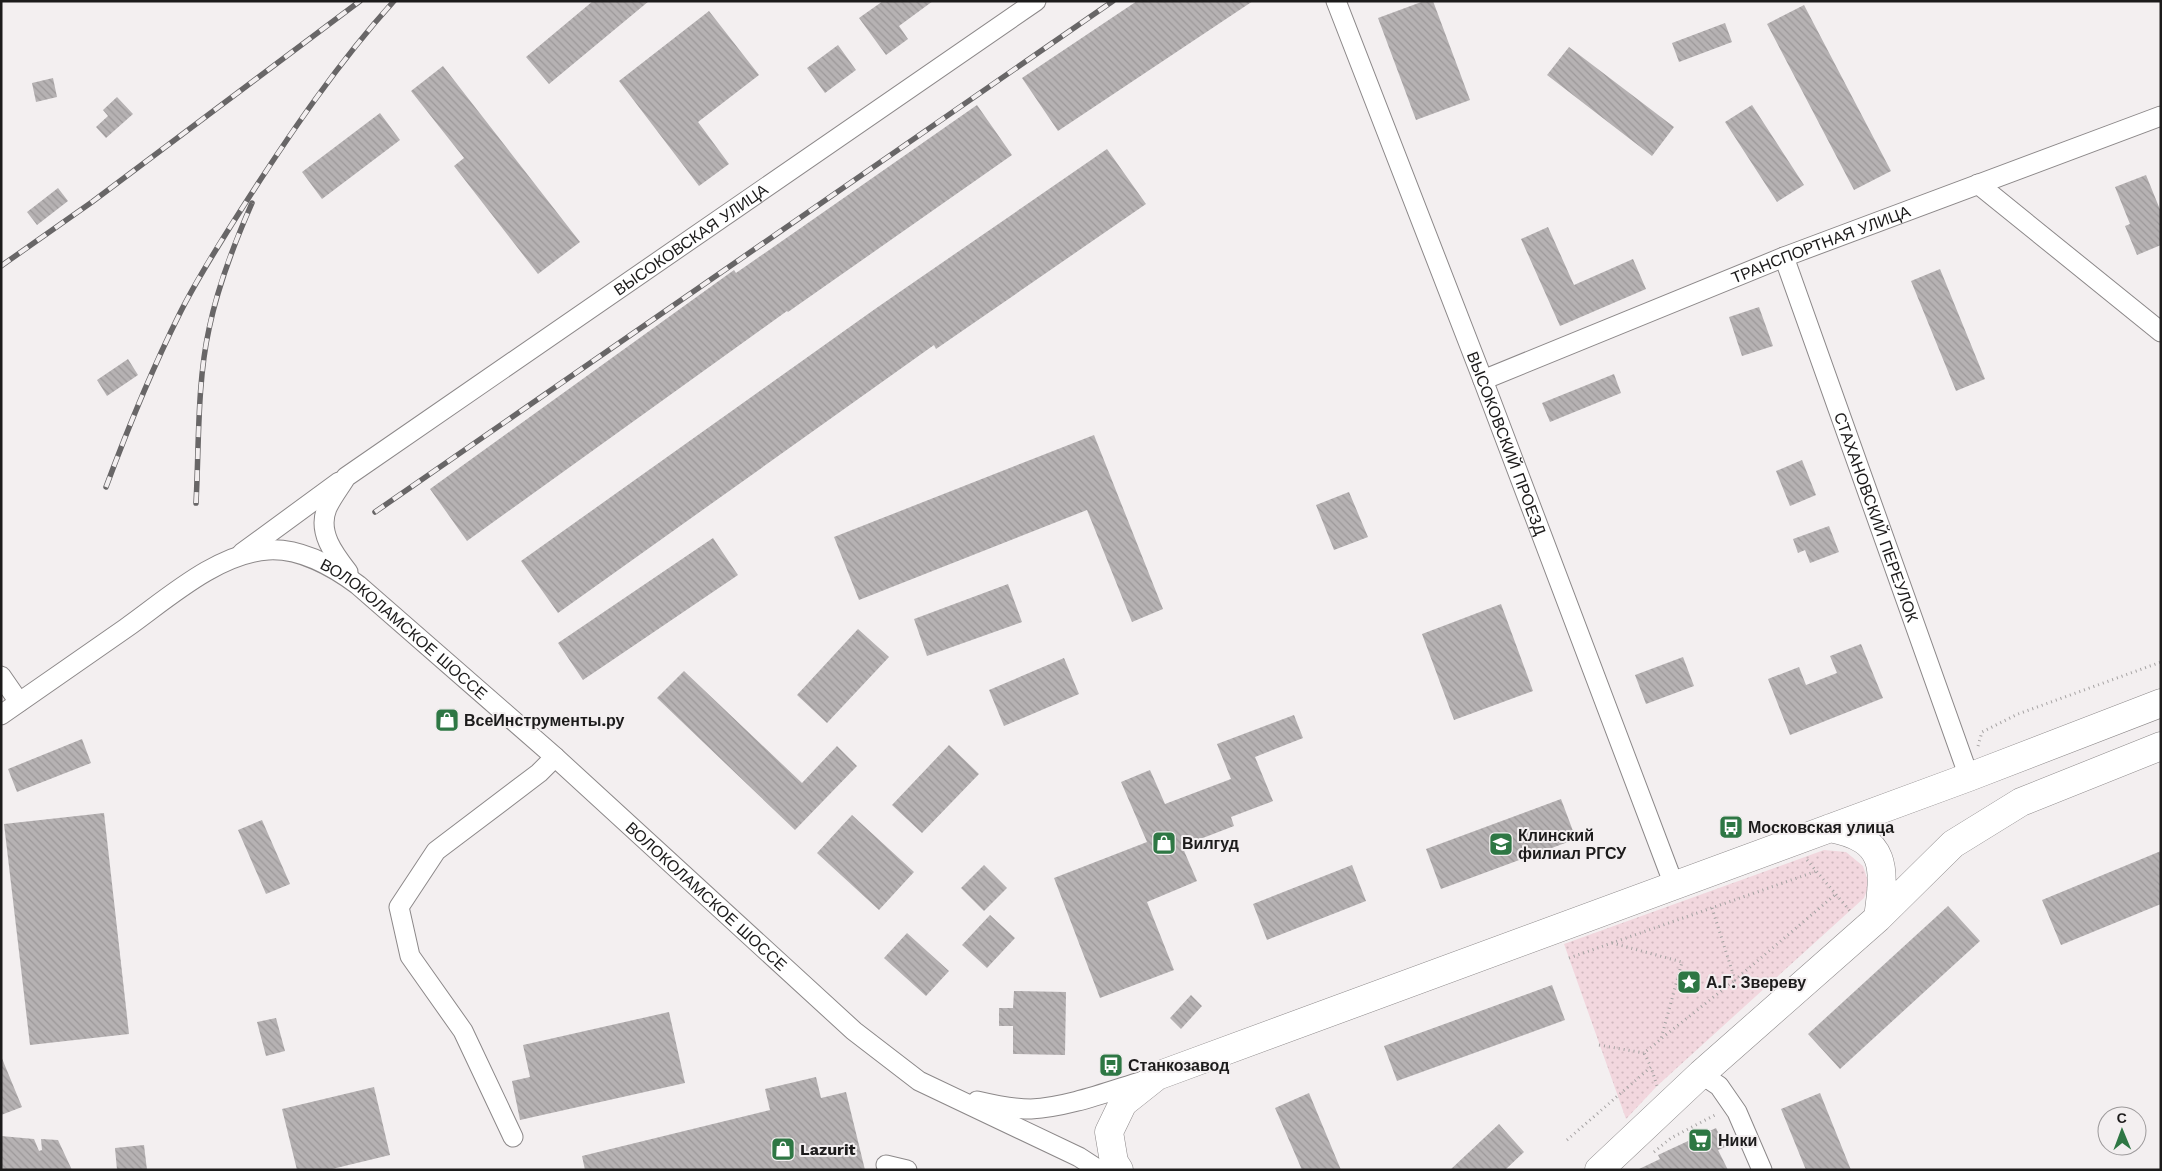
<svg xmlns="http://www.w3.org/2000/svg" width="2162" height="1171" font-family="'Work Sans',sans-serif">
  <defs>
    <pattern id="park-dots" width="8" height="8" patternUnits="userSpaceOnUse" patternTransform="scale(1.25)"><rect width="8" height="8" fill="#f2d7de"/><path d="M2 2h.1M6 6h.1" fill="none" stroke="#cfb8be" stroke-width="1.8" stroke-linecap="round"/></pattern>
    <pattern id="building-back-hatch" width="6" height="6" patternUnits="userSpaceOnUse" patternTransform="scale(1.25)"><rect width="6" height="6" fill="#b6b2b3"/><path d="M-1 5l2 2M0 0l6 6M5-1l2 2" fill="none" stroke="#9c9899"/></pattern>
  </defs>
  <rect width="100%" height="100%" fill="#f3eff0"/>
  <path fill="url(#park-dots)" d="M1824,850L1846,852L1863,866L1869,884L1864,898L1657,1086L1626,1119L1564,944Z"/>
  <path fill="url(#building-back-hatch)" d="M593,1H649L549,84L526,57Z
    M883,1H933L899,26L908,39L886,55L859,18Z
    M1137,1H1253L1058,131L1022,78Z
    M1424,1H1433L1470,100L1416,120L1378,18Z
    M1804,5L1891,171L1854,190L1767,24Z
    M709,11L759,75L698,122L729,164L699,186L619,81Z
    M1725,23L1732,42L1679,62L1672,43Z
    M838,45L856,70L825,93L807,68Z
    M1569,47L1674,127L1652,156L1547,75Z
    M443,66L580,242L538,274L454,166L464,158L411,91Z
    M53,78L57,97L36,102L32,83Z
    M117,97L133,114L106,138L96,127L108,116L103,110Z
    M977,105L1012,155L788,312L787,311L467,541L430,489L734,270L736,273Z
    M1752,105L1804,185L1777,202L1725,122Z
    M380,113L400,140L322,199L302,172Z
    M1107,149L1146,204L936,349L934,345L558,613L521,561L875,309Z
    M2146,175L2161,212V245L2137,255L2125,226L2130,224L2115,187Z
    M58,188L68,201L37,225L27,212Z
    M1548,227L1574,285L1633,259L1646,289L1560,326L1521,239Z
    M1940,269L1985,379L1956,391L1911,281Z
    M1759,307L1773,346L1742,356L1729,317Z
    M128,359L138,375L107,396L97,380Z
    M1614,374L1621,393L1550,422L1542,403Z
    M1094,435L1163,609L1132,622L1087,510L859,600L834,537Z
    M1802,460L1816,495L1790,506L1776,471Z
    M1349,492L1368,537L1334,550L1316,505Z
    M1829,526L1839,552L1810,563L1805,550L1798,553L1793,539Z
    M713,538L738,575L583,680L558,643Z
    M1008,584L1022,622L927,656L914,619Z
    M1501,604L1533,691L1454,720L1422,634Z
    M858,629L889,657L827,723L797,695Z
    M1861,644L1883,698L1790,735L1768,679L1799,667L1806,685L1837,673L1830,656Z
    M1683,657L1694,686L1646,704L1635,675Z
    M1064,658L1079,694L1004,726L989,690Z
    M684,671L802,783L837,746L857,766L795,830L657,698Z
    M1294,715L1303,738L1255,757L1273,801L1231,817L1234,826L1182,846L1197,881L1147,902L1174,970L1100,998L1054,878L1147,842L1121,782L1150,770L1165,804L1231,779L1217,744Z
    M82,739L91,763L17,792L8,769Z
    M949,745L979,774L922,833L892,805Z
    M1561,799L1576,839L1441,889L1426,849Z
    M104,813L129,1034L30,1045L4,824Z
    M852,815L914,872L879,910L817,853Z
    M262,820L290,884L266,894L238,830Z
    M2161,851V904L2061,945L2042,900Z
    M984,865L1007,888L984,911L961,888Z
    M1352,865L1366,901L1267,940L1253,904Z
    M1948,906L1980,941L1840,1069L1808,1034Z
    M990,915L1015,938L987,968L962,945Z
    M907,933L949,971L926,996L884,958Z
    M1552,985L1565,1020L1397,1081L1384,1046Z
    M1014,991L1066,992L1065,1055L1013,1054V1026H999V1008H1013Z
    M1191,995L1202,1006L1181,1029L1170,1018Z
    M669,1012L685,1083L520,1120L512,1081L530,1077L523,1045Z
    M276,1018L285,1051L266,1056L257,1022Z
    M1,1056L22,1107L1,1115Z
    M816,1077L821,1098L846,1092L865,1170H585L582,1156L770,1110L765,1089Z
    M374,1087L390,1155L328,1170H297L282,1109Z
    M1309,1093L1341,1170H1302L1275,1108Z
    M1820,1093L1851,1170H1806L1781,1109Z
    M1499,1124L1524,1152L1505,1170H1450Z
    M1716,1128L1725,1147L1718,1150L1728,1170H1637L1660,1159L1658,1155Z
    M1,1136L34,1139L39,1151L42,1150L41,1139L58,1140L72,1170H1Z
    M144,1145L147,1170H117L115,1148Z"/>
  <g fill="none" stroke-linecap="round" stroke-linejoin="round">
    <g stroke="#8c8889" stroke-width="21">
      <g id="minor">
        <path id="s1" d="M1336,1L1483,380L1674,885"/>
        <path d="M1978,184L2161,332"/>
        <path id="s2" d="M1784,257L1969,777"/>
        <path id="s3" d="M1483,380L1784,257L2161,116"/>
        <path d="M242,553L339,482"/>
        <path id="s4" d="M348,572C334,554 317,532 327,508C332,497 340,487 346,477L1036,1"/>
        <path d="M1,676L19,702"/>
        <path id="s5" d="M1,715C43,686 84,657 126,628C167,599 216,554 268,550C300,548 334,567 358,585L555,757L854,1031L919,1081L1079,1157L1099,1170"/>
        <path d="M1701,1074L1719,1086L1737,1112L1762,1170"/>
        <path d="M977,1101C994,1105 1013,1109 1031,1109C1068,1107 1107,1092 1143,1081"/>
        <path d="M513,1137L463,1031L410,956L399,907L436,851L539,773L555,757"/>
        <path d="M886,1165L907,1170"/>
      </g>
    </g>
    <g stroke="#8c8889" stroke-width="29">
      <path id="highway" d="M1830,828C1888,839 1885,868 1878,918
        M1119,1170L1114,1162L1109,1132L1123,1103L1157,1076L1969,777L2161,703
        M1599,1170L1701,1074L1878,918L1953,844L2021,802L2161,746"/>
    </g>
    <path stroke="#a6a3a3" stroke-width="3" stroke-dasharray="1 4" stroke-linecap="butt" d="M1978,746L1982,732L2018,714L2161,662
      M1807,860L1850,911
      M1712,908L1735,980L1836,894
      M1612,943L1682,962L1661,1039L1644,1053L1651,1067
      M1569,958L1817,871
      M1662,1038L1735,980
      M1599,1045L1644,1053
      M1567,1140L1651,1067L1657,1086
      M1654,1152L1671,1138L1715,1115"/>
    <use href="#minor" stroke="#fff" stroke-width="19"/>
    <use href="#highway" stroke="#fff" stroke-width="28"/>
    <g stroke="#686667" stroke-width="5.5">
      <path id="rail" d="M1,266L92,202L360,1
        M106,487C128,428 152,369 180,313C199,275 223,238 246,202C291,132 338,63 394,1
        M196,503C199,448 197,383 209,329C218,285 234,244 252,203
        M375,512L1113,1"/>
    </g>
    <use href="#rail" stroke="#f3eff0" stroke-width="4" stroke-dasharray="11" stroke-linecap="butt"/>
  </g>
  <defs>
    <g id="shop-square" transform="scale(1.25)"><rect x="-9" y="-9" width="18" height="18" rx="4" fill="#2e7744" stroke="#f3eff0"/><path d="M-5-2.5h2.3a2.7 3.5 0 0 1 5.4 0H5L5.5 6h-11ZM-1.5-2.5h3a1.5 2.3 0 0 0-3 0Z" fill="#fff"/></g>
    <g id="bus-square" transform="scale(1.25)"><rect x="-9" y="-9" width="18" height="18" rx="4" fill="#2e7744" stroke="#f3eff0"/><path d="M-5-6H5V4H4V6H2V4H-2V6H-4V4H-5ZM-3.5-4V0h7V-4ZM-3.5 1.2v1.5H-2V1.2ZM2 1.2v1.5H3.5V1.2Z" fill="#fff"/></g>
    <g id="university-square" transform="scale(1.25)"><rect x="-9" y="-9" width="18" height="18" rx="4" fill="#2e7744" stroke="#f3eff0"/><path d="M0-5L7-2L0 1L-7-2ZM-4 1L0 2.5L4 1V4Q0 6-4 4Z" fill="#fff"/></g>
    <g id="sight-square" transform="scale(1.25)"><rect x="-9" y="-9" width="18" height="18" rx="4" fill="#2e7744" stroke="#f3eff0"/><path d="M0-6L1.8-2.2L6-1.7L2.9 1.2L3.7 5.4L0 3.3L-3.7 5.4L-2.9 1.2L-6-1.7L-1.8-2.2Z" fill="#fff"/></g>
    <g id="supermarket-square" transform="scale(1.25)"><rect x="-9" y="-9" width="18" height="18" rx="4" fill="#2e7744" stroke="#f3eff0"/><path d="M-6-5.5h2.5l.6 2H6L4.5 2H-2.5L-4.4-4H-6ZM-1.5 3.2a1.3 1.3 0 1 0 .1 0ZM3 3.2a1.3 1.3 0 1 0 .1 0Z" fill="#fff"/></g>
  </defs>
  <g fill-rule="evenodd">
    <use href="#shop-square" x="447" y="720"/>
    <use href="#bus-square" x="1731" y="827"/>
    <use href="#shop-square" x="1164" y="843"/>
    <use href="#university-square" x="1501" y="844"/>
    <use href="#sight-square" x="1689" y="982"/>
    <use href="#bus-square" x="1111" y="1065"/>
    <use href="#supermarket-square" x="1700" y="1140"/>
    <use href="#shop-square" x="783" y="1149"/>
  </g>
  <g text-anchor="middle" stroke-width="4" stroke-linejoin="round" paint-order="stroke">
    <g font-size="16" fill="#1c1b1b" stroke="#f3eff0">
      <text dy="6" stroke="none"><textPath href="#s4" startOffset="526">ВЫСОКОВСКАЯ УЛИЦА</textPath></text>
      <text dy="6" stroke="none"><textPath href="#s3" startOffset="364">ТРАНСПОРТНАЯ УЛИЦА</textPath></text>
      <text dy="6" stroke="none"><textPath href="#s1" startOffset="474">ВЫСОКОВСКИЙ ПРОЕЗД</textPath></text>
      <text dy="6" stroke="none"><textPath href="#s2" startOffset="276">СТАХАНОВСКИЙ ПЕРЕУЛОК</textPath></text>
      <text dy="6" stroke="none"><textPath href="#s5" startOffset="478">ВОЛОКОЛАМСКОЕ ШОССЕ</textPath></text>
      <text dy="6" stroke="none"><textPath href="#s5" startOffset="882">ВОЛОКОЛАМСКОЕ ШОССЕ</textPath></text>
    </g>
    <g font-size="16" font-weight="bold" fill="#1c1b1b" stroke="#f3eff0" text-anchor="start">
      <text x="464" y="726">ВсеИнструменты.ру</text>
      <text x="1748" y="833">Московская улица</text>
      <text x="1518" y="841">Клинский<tspan x="1518" dy="18">филиал РГСУ</tspan></text>
      <text x="1182" y="849">Вилгуд</text>
      <text x="1706" y="988">А.Г. Звереву</text>
      <text x="1128" y="1071">Станкозавод</text>
      <text x="1718" y="1146">Ники</text>
      <text x="800" y="1155">Lazurit</text>
    </g>
  </g>
  <rect width="2162" height="1171" fill="none" stroke="#1c1b1b" stroke-width="5"/>
  <g transform="translate(2122 1131) rotate(359)"><circle r="24" fill="#f3eff0" stroke="#9d9a9b"/>
  <path d="M0-4L9 19L0 12L-9 19Z" fill="#2e7744"/>
  <text y="-8" font-size="14" font-weight="bold" text-anchor="middle" fill="#1c1b1b">С</text>
  </g>
</svg>
